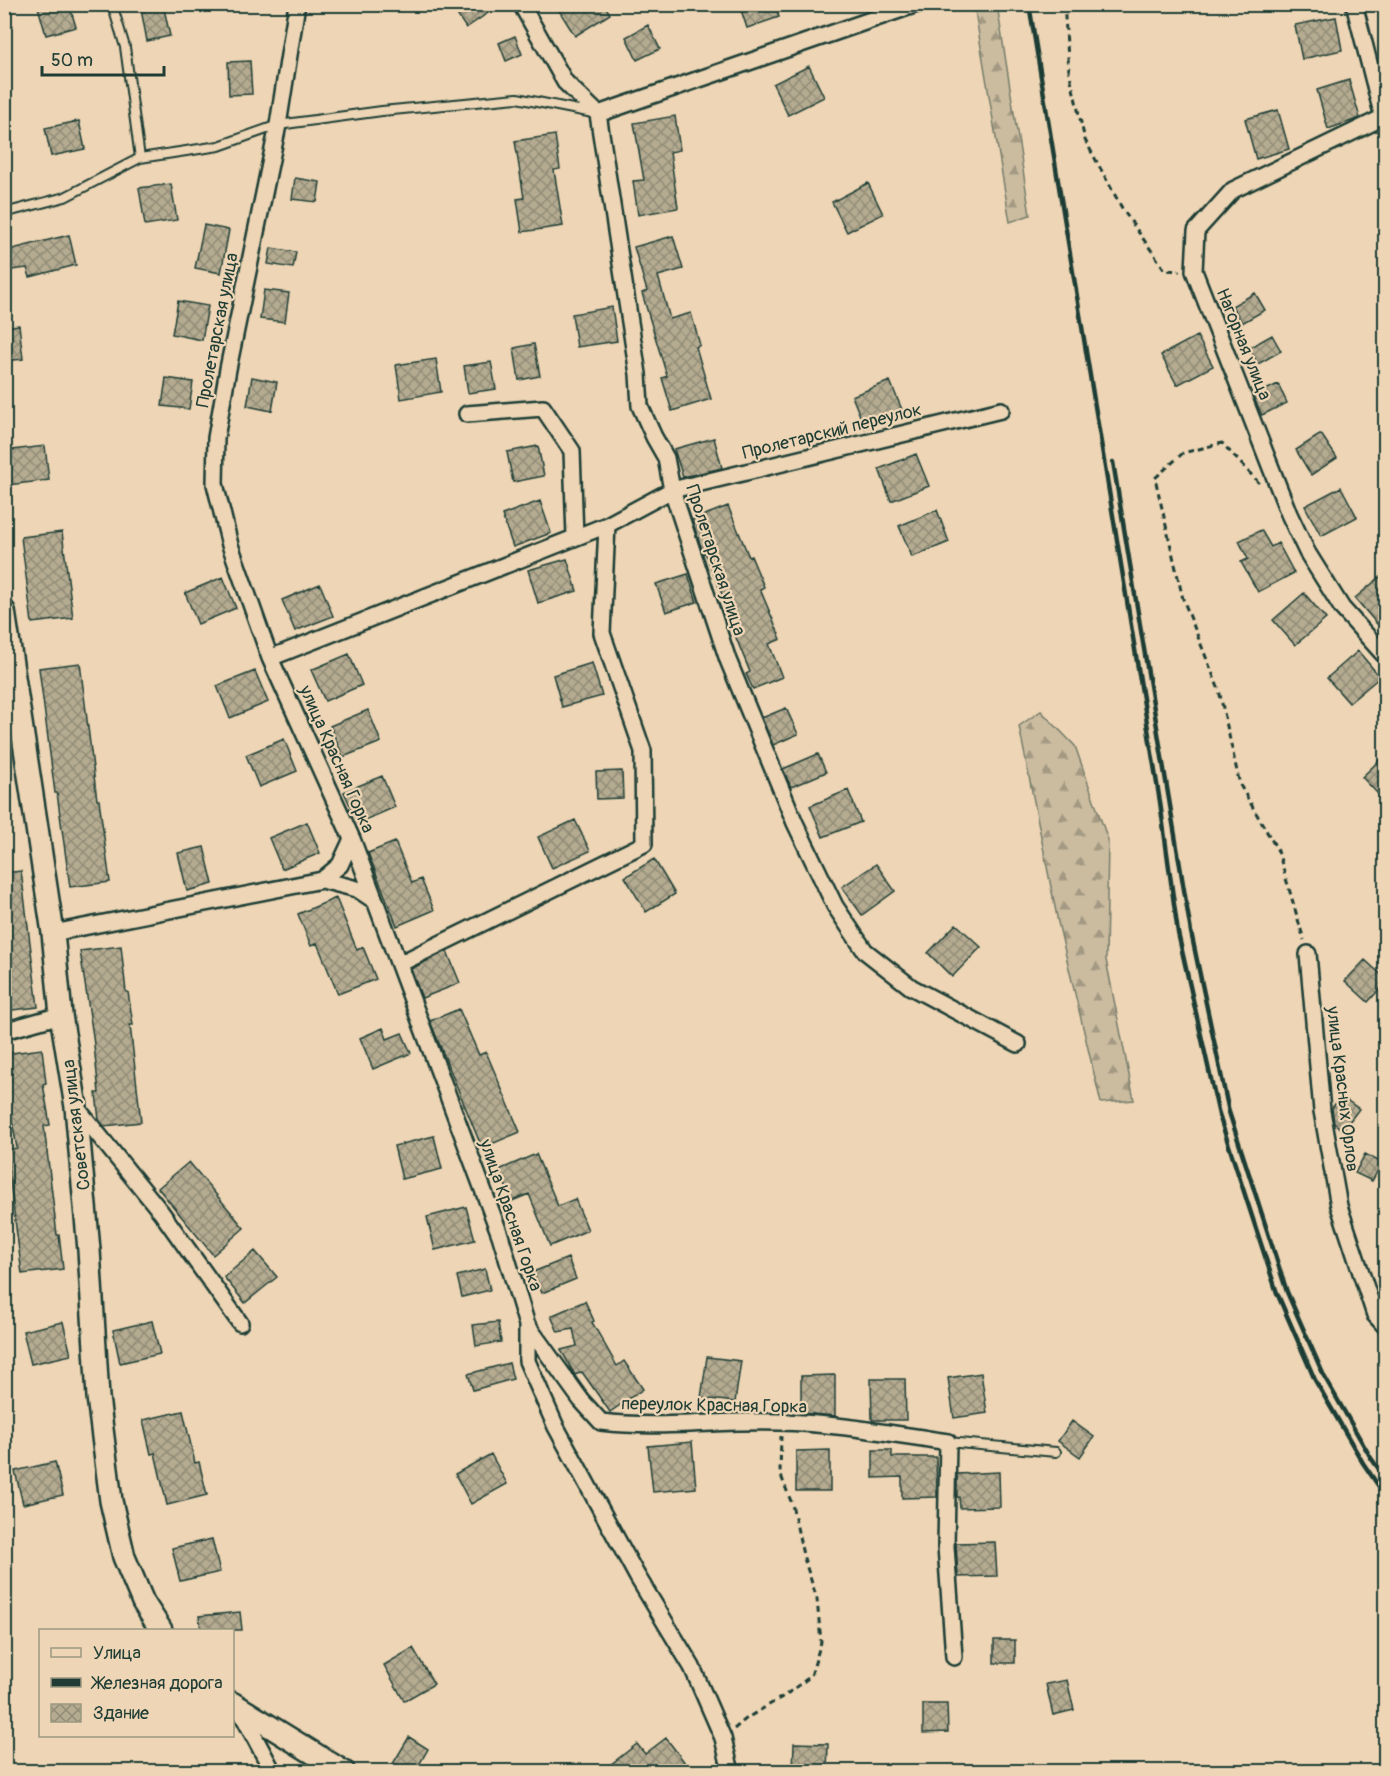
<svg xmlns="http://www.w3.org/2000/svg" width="1390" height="1776" font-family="Pangolin,sans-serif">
  <defs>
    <pattern id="forest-firs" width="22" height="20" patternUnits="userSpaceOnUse" patternTransform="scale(1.5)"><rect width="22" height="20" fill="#cbbca0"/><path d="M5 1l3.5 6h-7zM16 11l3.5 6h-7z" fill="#a49a83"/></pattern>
    <pattern id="building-cross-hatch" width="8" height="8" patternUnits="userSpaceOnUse" patternTransform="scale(1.5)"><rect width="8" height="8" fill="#b4ab91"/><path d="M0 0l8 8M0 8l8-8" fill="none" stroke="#928c77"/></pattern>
  </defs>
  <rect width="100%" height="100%" fill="#edd5b5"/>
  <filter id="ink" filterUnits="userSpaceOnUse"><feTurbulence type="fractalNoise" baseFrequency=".0167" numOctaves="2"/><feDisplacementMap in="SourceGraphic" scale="12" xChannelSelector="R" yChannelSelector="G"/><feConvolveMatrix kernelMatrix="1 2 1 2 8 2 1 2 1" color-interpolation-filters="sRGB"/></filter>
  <g filter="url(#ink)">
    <path fill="url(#forest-firs)" stroke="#757c6a" stroke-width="1.5" d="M974,5H997L1030,215L1010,222Z
      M1041,711L1075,746L1108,840L1106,960L1134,1100L1101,1103L1058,922L1019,726Z"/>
    <path fill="url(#building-cross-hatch)" stroke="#1f3d34" stroke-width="1.5" d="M47,4H69L76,27L46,35L38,7Z
      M140,4H163L170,36L147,41Z
      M450,4H501L466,28Z
      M555,4H604L610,14L575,36Z
      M739,4H775L779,17L747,28Z
      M1336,17L1342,50L1302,59L1295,25Z
      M648,25L660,49L637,60L626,37Z
      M515,36L522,54L506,61L499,43Z
      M250,61L252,94L229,95L228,62Z
      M809,66L824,97L788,115L773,84Z
      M1349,80L1360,118L1328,129L1317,90Z
      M1278,110L1289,149L1256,159L1245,119Z
      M675,116L680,150L670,152L678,208L638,215L633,181L644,180L634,123Z
      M79,121L85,149L51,156L45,128Z
      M555,135L560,169L554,170L563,226L522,232L517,199L524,198L515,141Z
      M295,178L320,182L317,202L292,199Z
      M868,183L883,214L847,232L832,202Z
      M171,184L177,220L145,225L139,188Z
      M204,225L229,230L221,273L195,268Z
      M69,235L76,265L30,277L27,268L4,271V251Z
      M673,236L683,269L658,276L670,319L691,313L700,345L696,347L711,399L672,411L662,378L667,376L642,293L647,291L634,247Z
      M271,248L296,252L293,268L268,264Z
      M264,290L289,293L285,322L260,319Z
      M1255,293L1265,310L1242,323L1232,306Z
      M178,301L208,306L202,340L172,334Z
      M612,307L617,341L577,347L572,314Z
      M19,325L23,359L4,361V327Z
      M1272,335L1281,351L1258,364L1249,348Z
      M1197,336L1213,366L1177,385L1161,355Z
      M534,344L540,376L519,380L514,348Z
      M436,359L441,392L401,399L396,365Z
      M491,362L496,389L468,393L464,366Z
      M252,377L277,382L272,411L247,406Z
      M166,378L193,382L189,409L162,406Z
      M890,381L903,412L865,428L852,396Z
      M1278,384L1287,403L1262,415L1253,396Z
      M1321,434L1337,458L1311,475L1296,450Z
      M714,438L722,468L683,477L674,449Z
      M45,446L49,480L8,485L4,451Z
      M538,446L544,476L513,482L507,452Z
      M916,454L929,486L891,501L879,469Z
      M1341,487L1357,517L1321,536L1305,506Z
      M540,501L551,533L513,547L502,515Z
      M728,506L749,557L751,556L764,587L760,589L781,639L769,644L782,677L753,689L746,674L750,672L730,623L733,622L705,552L703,553L692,520Z
      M937,510L949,542L912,557L899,526Z
      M1261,530L1271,547L1278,543L1294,573L1258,592L1241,562L1248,559L1239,541Z
      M62,532L73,618L32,623L21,537Z
      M567,559L577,591L538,603L528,570Z
      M1386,572V617L1377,624L1355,598Z
      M688,574L697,602L666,612L656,584Z
      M223,577L236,608L198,624L185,593Z
      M320,584L333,616L295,631L282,600Z
      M1304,593L1326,619L1295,645L1273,620Z
      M1358,651L1380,677L1349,703L1327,678Z
      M349,654L362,685L325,701L311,670Z
      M80,663L97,800H99L110,882L70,887L57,793H55L39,668Z
      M592,663L602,696L562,707L553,675Z
      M255,671L268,702L230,718L217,686Z
      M786,708L798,734L773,745L762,718Z
      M368,710L381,742L343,757L330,726Z
      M284,739L297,771L259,787L246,755Z
      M818,754L826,772L791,787L783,769Z
      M1386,754V788L1378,794L1362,777Z
      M622,771L623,798L597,799L596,772Z
      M382,776L395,807L358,823L344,792Z
      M848,790L861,822L823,837L810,806Z
      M575,820L590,851L552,868L538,837Z
      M307,822L320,853L282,869L269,838Z
      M395,842L412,883L421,879L434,910L397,926L368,853Z
      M204,847L213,884L187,891L178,853Z
      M654,859L675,894L646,912L625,877Z
      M876,864L895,891L862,915L842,887Z
      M21,871L38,1007L4,1011V873Z
      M336,898L357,950L363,947L376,979L338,994L317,943L311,946L298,914Z
      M956,924L981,947L952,977L928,953Z
      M121,946L126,992H128L133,1025H130L141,1122L104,1126L99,1120L96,1093H99L93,1036L80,951Z
      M447,951L460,983L422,998L411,969Z
      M1365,960L1386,979V982L1368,1002L1345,981Z
      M459,1009L479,1055L486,1052L520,1132L482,1148L430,1021Z
      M383,1028L387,1039L402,1033L411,1053L373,1069L360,1038Z
      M42,1049L46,1083L43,1084L50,1125L44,1126L57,1235H59L63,1269L22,1274L6,1150L17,1148L6,1088L4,1054Z
      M1341,1096L1359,1109L1343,1130L1334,1123L1332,1108Z
      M434,1136L442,1169L402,1179L394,1146Z
      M536,1154L558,1206L575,1199L588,1230L550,1246L529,1194L512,1201L499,1170Z
      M1365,1154L1382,1163L1372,1181L1355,1173Z
      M189,1162L244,1228L213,1255L158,1188Z
      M466,1207L475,1240L435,1250L427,1217Z
      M255,1251L277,1277L245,1303L224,1277Z
      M568,1258L576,1279L542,1293L533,1272Z
      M485,1269L490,1290L462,1297L457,1276Z
      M585,1301L594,1321L592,1322L617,1366L624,1361L643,1389L610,1412L582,1372L575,1375L561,1350L577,1346L573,1329L558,1332L551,1316Z
      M152,1321L160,1354L120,1363L113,1330Z
      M63,1322L71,1355L31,1364L23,1331Z
      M498,1322L501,1342L476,1346L473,1325Z
      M707,1357L741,1361L735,1402L701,1398Z
      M509,1363L513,1379L473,1390L468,1374Z
      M981,1373L987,1413L954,1418L948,1378Z
      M835,1375V1416L801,1413V1376Z
      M871,1379H905L906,1420H872Z
      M183,1411L195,1463L199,1462L207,1495L167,1505L155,1453L151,1454L143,1420Z
      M1072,1421L1094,1437L1080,1457L1058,1441Z
      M692,1442L696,1488L653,1492L648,1446Z
      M830,1450V1491H796V1451Z
      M873,1450H892V1457H936L937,1497L902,1498V1477L873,1478Z
      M491,1454L507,1484L471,1504L455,1474Z
      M55,1462L63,1495L23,1504L15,1471Z
      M999,1472L1000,1507L960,1508L959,1497H957V1474Z
      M212,1539L220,1572L180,1581L172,1548Z
      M995,1542L997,1576L958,1577L956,1543Z
      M240,1612L242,1630H201L199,1616Z
      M994,1640H1015V1663H994Z
      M413,1648L434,1684L404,1701L384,1665Z
      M1067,1680L1074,1710L1053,1715L1046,1684Z
      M923,1704H947L948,1732L923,1733Z
      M409,1737L428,1749L415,1772H398L391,1767Z
      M666,1738L692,1772H601L637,1744L645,1754Z
      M794,1743L828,1744L827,1772H793Z"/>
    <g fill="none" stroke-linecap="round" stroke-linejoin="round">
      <g stroke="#1f3d34" stroke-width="12">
        <path id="service" d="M112,4L125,47L140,158
          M4,213L65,197L140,158L219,146L278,125L382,111L517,98L593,113
          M948,1442L1056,1452"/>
      </g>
      <g stroke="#1f3d34" stroke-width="20">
        <path id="minor" d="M297,4L278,125L228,369L216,438L215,484L230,545L270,658L352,839L500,1235L527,1325V1361L556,1427L637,1576L692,1667L723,1738L731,1772
          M521,4L565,82L598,114L638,374L640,406L654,437L666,458L672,490L728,660L795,823L835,906L865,951L911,987L1018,1044
          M1354,4L1383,117
          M598,114L917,4
          M1386,116L1233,190L1196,231L1194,271L1289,514L1307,552L1342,608L1386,657
          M467,414L543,408L572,451L575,537
          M270,658L607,525L672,490L1001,410
          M322,880L357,889L375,901
          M53,933L322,880L340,865L352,839
          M1308,954L1322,1111L1339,1206L1375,1315L1386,1327
          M399,964L644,844L643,751L602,633L607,525
          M4,1031L61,1015
          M76,1107L161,1212L240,1323
          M527,1325L581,1400L601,1422C660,1429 720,1420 779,1422C836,1423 892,1434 948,1442L946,1547L954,1657
          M239,1708L273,1772"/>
      </g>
      <g stroke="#1f3d34" stroke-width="26">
        <path id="secondary" d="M4,611L53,933L61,1015L76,1107L89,1250L98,1397L111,1501L124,1557L143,1602L161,1630
          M232,1703L344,1772"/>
      </g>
      <path stroke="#1f3d34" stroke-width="3" stroke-dasharray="6 4.5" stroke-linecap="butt" d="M1064,4L1069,71L1085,140L1123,210L1165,270L1180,271
        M1259,483L1222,443L1183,453L1155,478L1183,599L1219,690L1240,785L1278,851L1304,940
        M734,1729L747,1718L784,1696L811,1676L821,1642L817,1599L803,1555L792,1504L780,1473L781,1436"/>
      <use href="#service" stroke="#edd5b5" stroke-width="8"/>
      <use href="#minor" stroke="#edd5b5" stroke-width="15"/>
      <use href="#secondary" stroke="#edd5b5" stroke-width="21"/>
      <path stroke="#1f3d34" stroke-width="4.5" d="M1029,4L1160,802L1178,933L1219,1115L1277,1293L1315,1380L1363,1463L1386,1497
        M1113,462L1191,932L1229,1112L1287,1292L1324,1376L1371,1458L1386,1479"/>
    </g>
  </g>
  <g text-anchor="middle" stroke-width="4.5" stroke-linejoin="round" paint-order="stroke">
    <g font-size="18" fill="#1f3d34" stroke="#edd5b5">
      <text transform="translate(217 330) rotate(-79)" y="6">Пролетарская улица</text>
      <text transform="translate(1244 344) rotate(68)" y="6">Нагорная улица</text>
      <text transform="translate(832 431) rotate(-14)" y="6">Пролетарский переулок</text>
      <text transform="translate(716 560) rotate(72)" y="6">Пролетарская улица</text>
      <text transform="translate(337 759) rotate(66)" y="6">улица Красная Горка</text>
      <text transform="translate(1343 1089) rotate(83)" y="6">улица Красных Орлов</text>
      <text transform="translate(76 1125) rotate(-97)" y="6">Советская улица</text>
      <text transform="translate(511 1215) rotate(71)" y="6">улица Красная Горка</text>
      <text transform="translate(714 1405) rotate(1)" y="6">переулок Красная Горка</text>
    </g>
  </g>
  <rect width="1390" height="1776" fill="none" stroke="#edd5b5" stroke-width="24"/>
  <rect x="12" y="12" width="1366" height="1752" fill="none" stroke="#1f3d34" stroke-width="2" filter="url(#ink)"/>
  <rect x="39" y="1629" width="195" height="108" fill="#edd5b5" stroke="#9b9881" stroke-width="1.5"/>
  <rect x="51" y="1648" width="30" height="9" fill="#edd5b5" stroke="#9b9881" stroke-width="1.5"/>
  <text x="93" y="1659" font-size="18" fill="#1f3d34">Улица</text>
  <rect x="51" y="1678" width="30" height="9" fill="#1f3d34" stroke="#9b9881" stroke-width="1.5"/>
  <text x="93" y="1689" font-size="18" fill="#1f3d34">Железная дорога</text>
  <rect x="51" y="1704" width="30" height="18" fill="url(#building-cross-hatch)" stroke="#9b9881" stroke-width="1.5"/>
  <text x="93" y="1719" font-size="18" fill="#1f3d34">Здание</text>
  <path d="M42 66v9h122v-9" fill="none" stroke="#1f3d34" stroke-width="3"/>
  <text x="51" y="66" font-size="18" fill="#1f3d34" stroke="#edd5b5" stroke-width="4.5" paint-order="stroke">50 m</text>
</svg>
